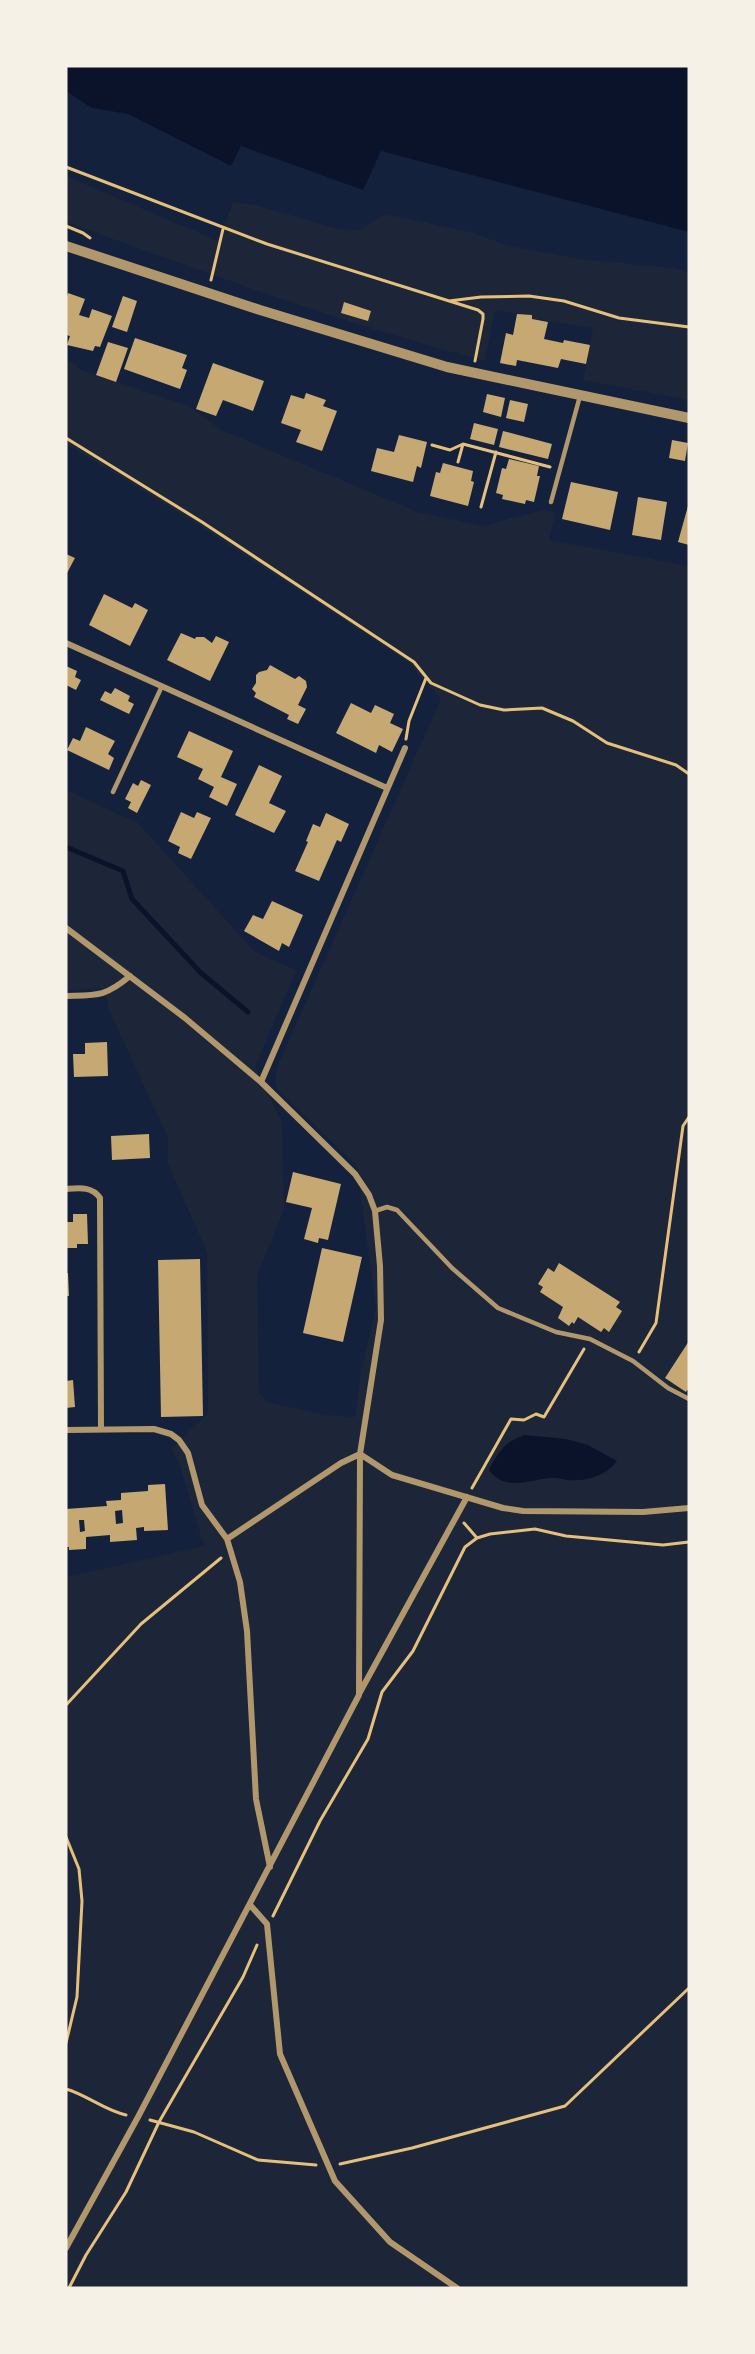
<svg xmlns="http://www.w3.org/2000/svg" width="755" height="2354" font-family="Cabin,sans-serif">
  <rect width="100%" height="100%" fill="#14213d"/>
  <path fill="#1d2539" d="M66,176L218,241L233,202L256,205L338,229L359,230L385,214L470,232L509,246L579,259L674,268L689,273V400L583,380L593,328L532,319V315L495,311L485,361C343,324 205,272 66,222Z
    M66,361L76,364L79,369L189,406L221,430L418,512L482,526L543,510L555,513L549,540L689,566V2288H66V1577L204,1546L178,1460L171,1450L208,1413L207,1252L168,1164V1138L108,1008L107,1000L101,988L66,991V790L138,823L255,952L296,970L255,1067L282,1122L284,1210L257,1276L259,1393L267,1402L326,1415L355,1417L361,1372L376,1308L357,1166L277,1089L275,1079L277,1067L441,699L418,674L411,664L191,520L66,444Z"/>
  <path fill="#0b132b" d="M66,66H689V232L381,151L363,190L241,146L231,166L128,114L92,108L66,91Z
    M525,1435L566,1439L588,1445L617,1461C606,1476 586,1482 567,1480C561,1479 555,1477 549,1478C527,1481 504,1491 489,1470C498,1452 505,1441 525,1435Z"/>
  <g fill="none" stroke-linecap="round" stroke-linejoin="round">
    <path stroke="#0b132b" stroke-width="5" d="M66,847L123,871L132,899L201,973L248,1012"/>
  </g>
  <path fill="#c6a872" fill-rule="evenodd" d="M68,293L85,299L79,315L89,318L92,309L112,316L100,347L95,346L93,351L67,345L70,336L66,335V299Z
    M123,296L137,301L127,332L112,327Z
    M344,302L371,311L368,321L341,313Z
    M517,314L532,315V319L548,322L544,339L563,343L564,340L590,345L586,364L561,359L558,368L517,360L516,366L500,363L506,333L513,335Z
    M135,338L187,355L182,368L187,370L180,389L124,369Z
    M108,342L128,348L116,382L96,375Z
    M213,363L264,381L253,411L223,400L216,416L196,409Z
    M306,393L326,400L323,406L337,411L322,451L296,442L301,430L281,423L291,395L304,399Z
    M487,394L505,398L501,417L483,412Z
    M510,400L528,404L524,422L506,418Z
    M474,423L498,429L494,445L470,439Z
    M503,431L552,444L548,459L499,447Z
    M399,435L427,442L421,468L417,466L413,482L371,471L377,448L394,452Z
    M672,440L688,443L685,461L669,458Z
    M509,459L539,466L537,476H540L534,502L526,500L525,504L502,499L503,495L496,493L502,468L506,469Z
    M443,463L473,471L471,481L474,482L468,506L430,496L436,472L440,473Z
    M571,482L618,492L610,530L562,519Z
    M638,497L667,502L661,540L632,535Z
    M688,506H689V545L678,542Z
    M66,554L75,558L66,575Z
    M104,594L132,608L135,603L148,610L130,646L89,625Z
    M181,633L195,639L196,637H204L212,643L216,636L229,642L210,681L167,660Z
    M270,665L295,679L299,676L306,681L307,687L298,705L306,709L298,724L287,719L289,715L254,697L256,693L252,689L256,683V675L259,672L267,670Z
    M66,666L77,671L75,677L81,680L76,690L66,685Z
    M115,688L130,696L128,701L134,704L129,714L100,700L105,691L111,694Z
    M351,703L371,713L375,705L394,714L390,723L403,729L392,752L379,745L376,753L336,733Z
    M86,727L115,741L108,754L114,758L109,770L67,750L73,738L80,741Z
    M189,731L233,751L221,777L237,784L227,806L209,797L214,787L198,779L203,769L177,757Z
    M259,765L282,776L269,803L286,811L274,833L235,815Z
    M141,780L151,785L137,813L128,808L131,802L125,799L133,783L138,786Z
    M181,812L194,818L197,812L211,818L191,859L178,853L180,847L168,841Z
    M326,813L349,824L341,842L337,840L319,881L295,871L308,842L306,841L313,824L320,827Z
    M272,901L303,915L289,947L282,943L279,951L244,931L253,915L263,919Z
    M107,1042L108,1076L74,1077L73,1054H85V1043Z
    M149,1134L150,1158L112,1160L111,1136Z
    M293,1172L341,1184L328,1240L319,1238L318,1243L304,1239L312,1208L286,1202Z
    M73,1214H87L88,1244H77V1248H66V1222H73Z
    M322,1248L362,1257L343,1342L303,1333Z
    M200,1259L203,1416L161,1417L158,1260Z
    M559,1263L620,1302L616,1307L622,1311L609,1332L604,1328L601,1332L578,1317L574,1324L572,1322L569,1326L558,1318L563,1307L540,1292L543,1287L538,1284L548,1268L554,1272Z
    M66,1273H68L69,1296H66Z
    M689,1341V1391L687,1390L686,1392L665,1378Z
    M73,1380L75,1407L66,1408V1381Z
    M165,1484L168,1530L144,1531V1527L136,1528L137,1540L110,1542V1535L86,1537V1549L69,1550V1547H66V1509L107,1506L106,1501L121,1500V1493L148,1491V1485ZM122,1510L123,1523L116,1524L115,1511ZM79,1520H84L85,1531L80,1532Z"/>
  <g fill="none" stroke-linecap="round" stroke-linejoin="round">
    <path stroke="#e5c07b" stroke-width="3" d="M66,167L267,244L478,310L483,314V319L475,361
      M66,226L83,233L90,238
      M211,280L223,229
      M449,301L481,297L529,296L564,301L619,318L689,327
      M66,438L202,522L414,662L431,683L480,705L504,710L542,708L573,721L607,743L676,765L689,774
      M432,445L450,450L463,444L550,467
      M458,462L463,444
      M481,507L496,452
      M406,739L409,721L426,678
      M639,1352L656,1323L683,1126L689,1117
      M472,1488L511,1419L524,1420L536,1414L544,1417L584,1349
      M464,1523L477,1538
      M66,1705L141,1624L221,1558
      M66,1837L79,1869L82,1901L77,1997L66,2043
      M273,1916L320,1821L368,1739L382,1692L413,1651L465,1547L477,1538L490,1534L535,1529L566,1536L663,1545L689,1542
      M66,2089C87,2095 104,2110 126,2115
      M150,2120L194,2132L258,2160L316,2165
      M340,2164L412,2148L565,2106L689,1988
      M69,2288L86,2255L126,2192L159,2122L243,1977L257,1945"/>
    <path stroke="#b1986c" stroke-width="4.5" d="M551,502L580,396
      M113,792L162,686
      M375,1211L387,1207L397,1210L452,1268L498,1308L556,1332L590,1339L633,1361L668,1388L689,1399"/>
    <path stroke="#b1986c" stroke-width="6" d="M66,643L387,788
      M66,928L185,1018L261,1082L355,1174L369,1195L375,1211L380,1266L381,1320L360,1454L392,1475L503,1508L523,1511L643,1512L689,1508
      M66,996C97,995 105,997 130,976
      M261,1082L405,748
      M66,1189C79,1188 92,1186 100,1198L101,1428
      M66,1430L154,1429L171,1434L179,1440L188,1453L202,1505L227,1539L240,1582L247,1631L256,1799L270,1867
      M359,1694L467,1497
      M251,1906L267,1924L280,2054L335,2181L390,2242L457,2288
      M66,2248L138,2117L359,1695L360,1454L341,1463L227,1539"/>
    <path stroke="#b1986c" stroke-width="10" d="M66,246L260,310L447,367L689,418"/>
  </g>
  <rect width="755" height="2354" fill="none" stroke="#f6f1e7" stroke-width="135"/>
</svg>
